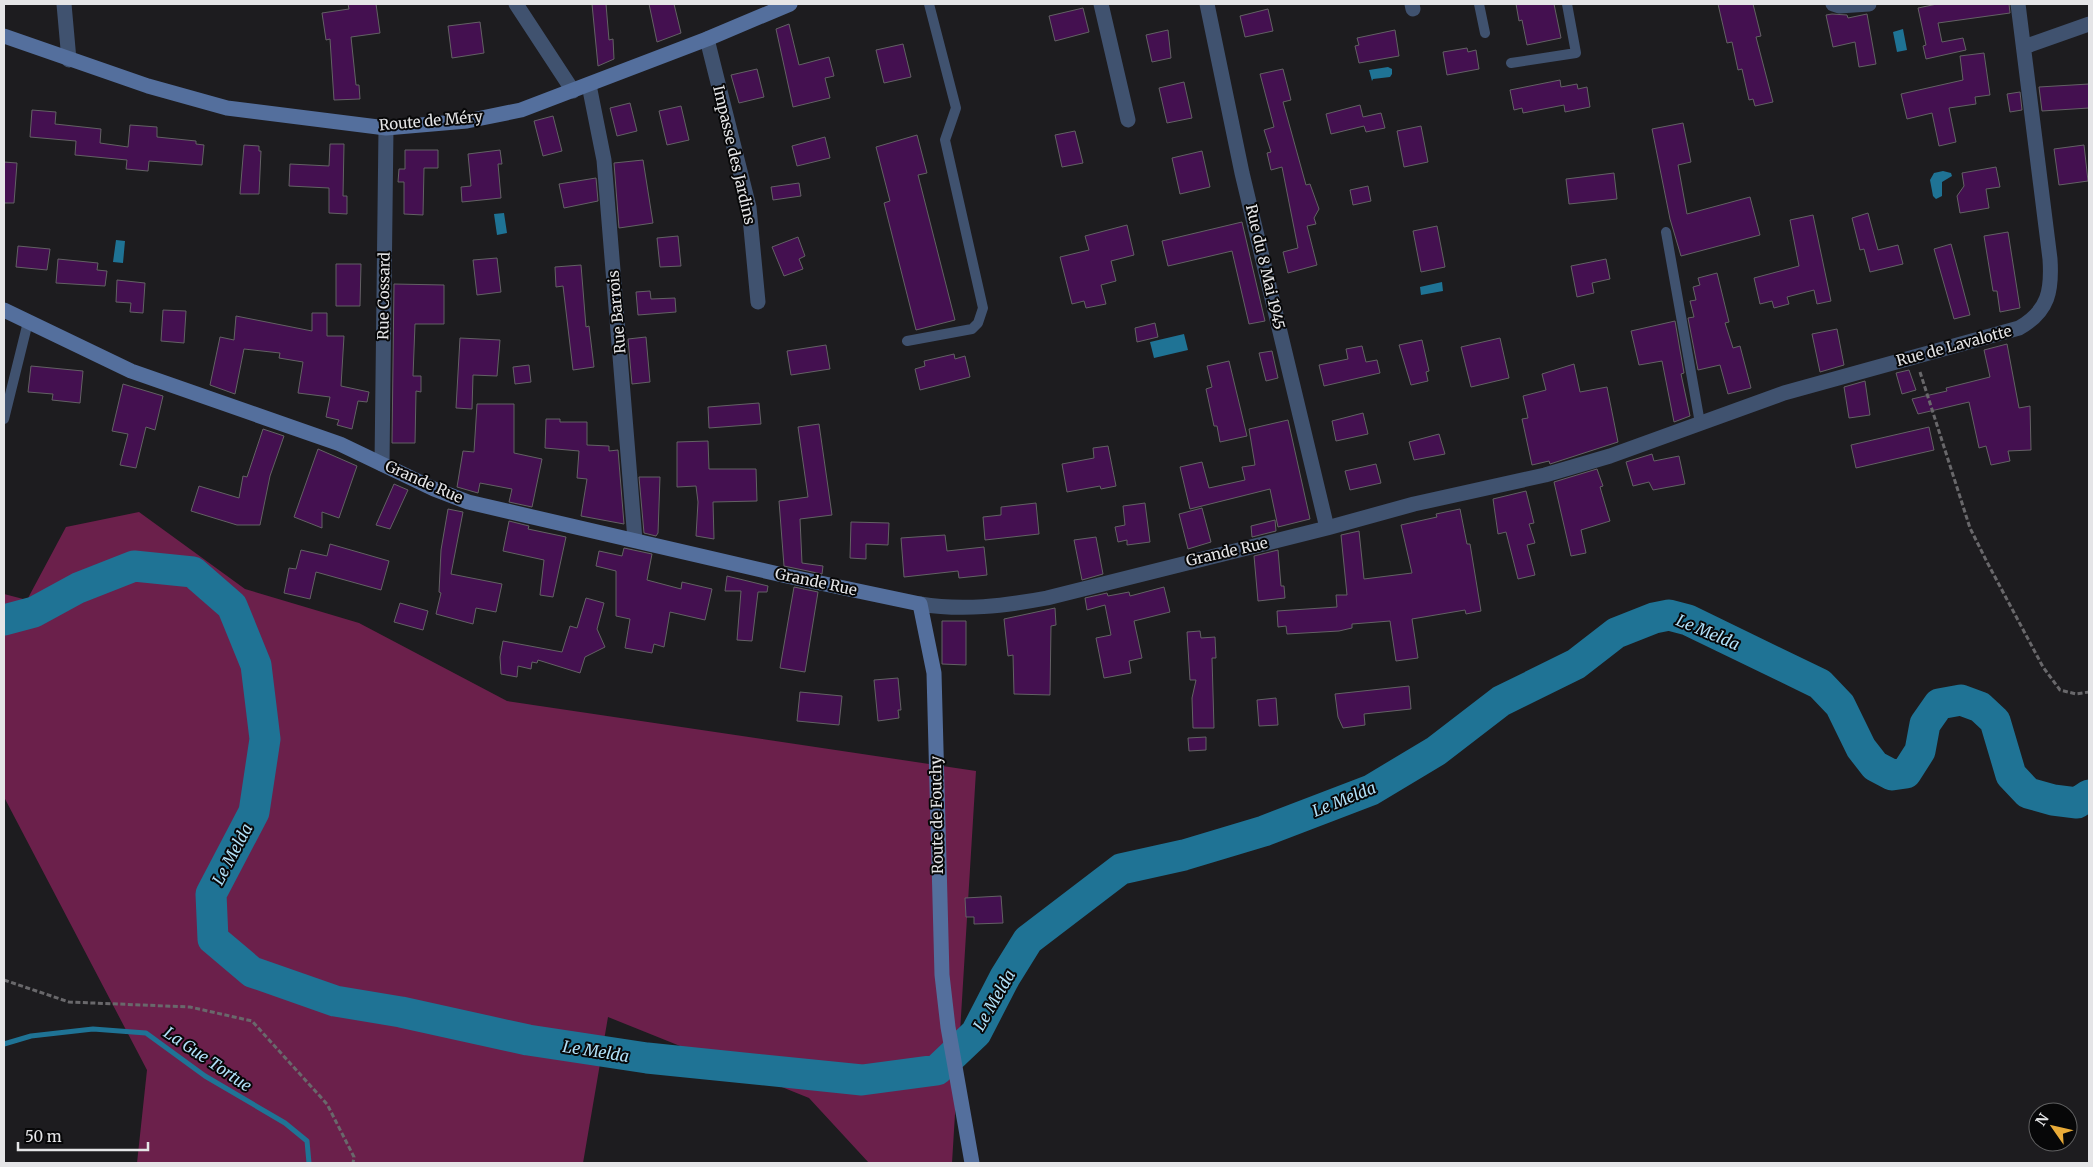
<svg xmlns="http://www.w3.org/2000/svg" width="2093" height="1167" font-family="Merriweather,serif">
  <rect width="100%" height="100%" fill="#1d1c1f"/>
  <path fill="#6b204b" d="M139,512L245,589L359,623L507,701L976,771L952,1163H869L809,1098L608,1017L583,1163H137L147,1070L4,797V594L27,600L66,527Z"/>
  <path fill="#1f7395" d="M1903,29L1907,50L1897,52L1893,32Z
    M1388,67L1392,69V74L1390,77L1373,79L1372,81L1369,70Z
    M1943,171L1951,173L1952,176L1942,182V196L1936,199L1933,196L1930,180L1934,173Z
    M504,213L507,233L497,235L494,214Z
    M116,240L125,241L123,263L113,262Z
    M1442,282L1443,291L1421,295L1420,287Z
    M1184,334L1188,350L1154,358L1150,342Z"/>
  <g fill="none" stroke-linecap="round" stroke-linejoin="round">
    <path stroke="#1f7395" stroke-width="5" d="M4,1044L31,1036L93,1029L146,1033L205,1076L285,1123L307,1141L309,1163"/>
    <path stroke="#1f7395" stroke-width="31" d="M4,620L34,612L78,588L134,566L193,572L232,606L256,665L265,739L254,812L211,894L213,939L252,972L335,1001L401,1012L528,1040L647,1058L862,1080L937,1070L976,1033L1005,977L1028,940L1121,869L1184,855L1264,831L1371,790L1436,751L1501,701L1576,664L1616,633L1654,618L1669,615L1688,620L1820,684L1840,705L1861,748L1875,766L1892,775L1906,773L1920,751L1925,724L1939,704L1961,700L1980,707L1995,721L2011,775L2028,793L2053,800L2077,803L2089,795"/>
  </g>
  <path fill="#441050" stroke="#636164" d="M348,4H376L380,33L351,37L356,85H359L360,99L334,100L330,39L326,40L322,13L349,9Z
    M592,4H606L609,40L613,39L614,59L598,66Z
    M649,4H674L681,33L657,42Z
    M1516,4H1554L1561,38L1527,45L1522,20L1519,21Z
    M1718,4H1753L1761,36L1756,37L1773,102L1755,106L1753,99L1749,100L1742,69L1738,70L1732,42L1727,43Z
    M1937,4H2009L2010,13L1938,23L1942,42L1963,38L1966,50L1926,59L1923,46L1926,45L1918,8Z
    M1083,8L1089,32L1055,41L1049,16Z
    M1268,9L1273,31L1245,37L1240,16Z
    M1832,14L1847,15L1848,18L1867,14L1876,64L1859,67L1855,42L1833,47L1826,15Z
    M480,22L484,53L452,58L448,26Z
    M789,24L799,65L829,57L834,76L825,78L830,98L793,107L776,29Z
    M1168,30L1171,58L1152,62L1146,35Z
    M1395,30L1399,56L1359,63L1355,46L1359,45L1357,38Z
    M903,44L911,77L884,83L876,50Z
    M1467,48L1468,52L1476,50L1479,69L1447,75L1443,52Z
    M1984,53L1990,95L1975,97L1976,104L1949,108L1956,142L1939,146L1932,113L1907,119L1901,94L1963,80L1960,56Z
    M757,69L764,97L739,103L731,75Z
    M1283,69L1291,100L1283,102L1306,185L1310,184L1319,209L1314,218L1316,224L1307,226L1317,265L1288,273L1283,252L1298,248L1282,167L1271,170L1267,153L1271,152L1264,130L1274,127L1260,74Z
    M1560,80L1561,87L1577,84L1578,89L1587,87L1590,107L1565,112L1564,105L1523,113L1522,108L1514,110L1510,90Z
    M1184,82L1192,118L1167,123L1159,88Z
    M2089,84V108L2042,111L2039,87Z
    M2020,92L2022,110L2010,112L2007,94Z
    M630,103L637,131L617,136L610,108Z
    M1360,105L1363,117L1381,113L1385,128L1366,132L1364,126L1331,134L1326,114Z
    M681,106L689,140L667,145L659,111Z
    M32,110L56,112L55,124L101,129L100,143L128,147L130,125L157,127V137L196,141V144L204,145L202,165L149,161L148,171L126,169L127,160L75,155L76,141L30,137Z
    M553,116L562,151L543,156L534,121Z
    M1683,123L1691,162L1678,165L1687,214L1750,197L1760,235L1681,256L1670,219L1652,129Z
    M1421,126L1428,162L1404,167L1397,131Z
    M1075,131L1083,163L1062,167L1055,135Z
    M917,135L927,173L918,175L955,320L916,330L884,203L890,201L876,147Z
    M825,137L830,158L797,166L792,146Z
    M330,144H344L343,196H347V214L329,213V188L289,186L290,164L329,166Z
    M244,145L259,146V151H261L259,194H240Z
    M2084,145L2088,181L2059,185L2054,149Z
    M405,150H438V168H424L423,215L404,214V182H398L399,169H405Z
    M500,150L502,164H498L501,198L462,202L461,187L471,186L468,154Z
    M1202,151L1210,187L1180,194L1172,158Z
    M643,160L653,223L619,228L614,163Z
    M4,162L17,163L14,203H4Z
    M1996,167L2000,187L1986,189L1989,208L1960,213L1957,196L1964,186L1962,173Z
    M1614,173L1617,199L1569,204L1566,179Z
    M596,178L598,201L564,208L559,184Z
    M799,183L801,196L773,200L771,187Z
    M1368,186L1371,201L1353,205L1350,190Z
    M1868,213L1878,250L1898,245L1903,264L1870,272L1864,249L1860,250L1852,218Z
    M1813,215L1831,301L1817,304L1814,290L1787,297L1789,304L1774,308L1772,301L1760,304L1754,278L1799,266L1790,220Z
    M1242,222L1265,321L1249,324L1232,251L1168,266L1162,241Z
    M1127,225L1134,255L1111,261L1116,281L1101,285L1106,304L1086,308L1084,301L1072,304L1060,257L1089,250L1085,236Z
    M1437,226L1445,267L1421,272L1413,231Z
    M2008,232L2020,308L2000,312L1997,291H1993L1984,236Z
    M678,236L681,266L660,267L657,238Z
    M798,237L805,256L799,259L803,269L784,276L772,247Z
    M1951,244L1970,315L1954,319L1934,249Z
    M18,246L50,249L47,270L16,267Z
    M497,258L501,292L477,295L473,260Z
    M58,259L98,263L97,270L107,271L105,286L56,283Z
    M1606,259L1610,279L1592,283L1594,293L1577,297L1571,266Z
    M336,264H361L360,306H336Z
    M581,265L586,327L589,326L594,367L573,370L563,286L556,287L555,267Z
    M1717,273L1729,322L1725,323L1733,348L1740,346L1751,388L1728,394L1720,365L1698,370L1688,318L1694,317L1690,301L1696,300L1693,287L1700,285L1698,278Z
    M117,280L145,283L143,313L130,312L131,303L116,302Z
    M394,284L444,285V324H415L413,376H421V392L416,391L415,443H392Z
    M650,291L651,299L675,298L676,312L638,315L636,292Z
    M163,310L186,311L184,343L161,341Z
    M312,313H327V336H344L341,386L369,392L367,402L358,401L352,429L337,425L339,420L326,417L330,397L298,393L303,362L279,358L280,353L244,349L235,394L210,385L220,337L234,340L236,316L312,331Z
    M1675,321L1684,373L1681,374L1690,416L1674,422L1662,361L1639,365L1631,331Z
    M1155,323L1158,337L1137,342L1135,328Z
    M1837,329L1844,365L1820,372L1812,334Z
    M646,337L650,382L632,384L628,339Z
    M460,338L500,340L497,376L473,375L472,409L456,408Z
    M1500,338L1509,378L1471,387L1461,347Z
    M1422,340L1429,371L1426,372L1428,381L1411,385L1399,345Z
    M2007,344L2019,408L2030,406L2031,450L2008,451L2010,461L1991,465L1986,446L1979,448L1969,402L1918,414L1912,399L1947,391L1946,388L1990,377L1984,350Z
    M826,345L830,369L791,375L787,351Z
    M1362,346L1366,362L1377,360L1380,373L1324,386L1319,365L1348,359L1346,349Z
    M1272,351L1278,378L1266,381L1259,353Z
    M954,354L955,359L965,356L970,377L920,390L915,369L925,366L924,361Z
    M1229,361L1247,436L1220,442L1217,426H1214L1206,389L1212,387L1207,366Z
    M1574,364L1580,392L1607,387L1618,442L1550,464L1549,461L1532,465L1522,419L1528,418L1523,396L1546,390L1542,374Z
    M529,365L531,382L515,384L513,367Z
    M31,366L83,371L80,403L52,400L53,394L28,392Z
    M1909,370L1916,390L1902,394L1896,373Z
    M1865,381L1870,415L1849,418L1844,387Z
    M123,384L163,396L155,430L146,427L136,468L120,465L128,434L112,431Z
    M759,403L761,424L709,428L708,407Z
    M477,404H514V453L542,459L532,507L509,502L512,489L480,483L478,493L457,487L463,451L474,452Z
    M1363,413L1368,434L1336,441L1332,421Z
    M546,419H560V422H587V445L609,446V451L618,450L624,524L581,516L587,479L577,478L579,451L545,448Z
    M1288,420L1310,519L1278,527L1270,489L1190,509L1180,467L1202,462L1209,488L1245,480L1242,467L1255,465L1249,429Z
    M819,424L832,515L800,519L802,563L823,566L822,574L784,566L779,501L808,497L798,427Z
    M1929,427L1934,450L1856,468L1851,445Z
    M263,429L284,436L270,476L260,525H237L191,511L199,486L239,498L243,476L247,477Z
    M1439,434L1445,454L1414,460L1409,442Z
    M708,441L709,469H756L757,501L713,502L714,539L696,536L698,502L696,486L677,487V442Z
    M1108,446L1116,486L1101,489L1100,486L1067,492L1062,464L1094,458L1093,448Z
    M318,449L357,466L339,518L322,512V528L294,517Z
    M1652,454L1654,461L1679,456L1685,484L1653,490L1649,482L1633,486L1626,462Z
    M1376,464L1381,483L1350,490L1345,471Z
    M1597,469L1603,486L1600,487L1610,521L1581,530L1586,553L1571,556L1554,482Z
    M639,477H660L658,533L656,536L644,533Z
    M394,484L408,490L390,529L376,525Z
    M1526,491L1534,523L1529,524L1535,543L1527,545L1535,575L1518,579L1506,532L1498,534L1493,499Z
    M1036,503L1039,534L985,540L983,517L1001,515V507Z
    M1145,503L1150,542L1127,545V540L1118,542L1115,527L1125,525L1123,506Z
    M1202,508L1211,542L1188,549L1179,514Z
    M448,509L463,512L451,574L502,584L496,612L476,608L473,624L436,614L441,593L439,592L441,550Z
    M1460,509L1467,544H1470L1481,611L1466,614L1465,610L1412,619L1418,658L1396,661L1390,621L1352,624V628L1339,631L1287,634L1286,626L1278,627L1277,611L1337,607L1336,595H1347L1341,535L1359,531L1364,579L1412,573L1401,525L1437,517L1436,514Z
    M1275,520L1276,531L1252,537L1251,526Z
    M509,521L529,526L528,529L566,537L553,597L540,595L544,560L503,551Z
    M851,522L889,523L888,545L866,544V559L850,558Z
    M945,535L947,551L984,547L987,575L959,578L958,571L904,577L901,538Z
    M1096,537L1103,574L1082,580L1074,540Z
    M330,544L389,561L381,590L316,572L310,599L284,593L289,568L296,569L301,550L327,556Z
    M624,548L652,554L647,580L681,589L682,582L712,589L705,620L670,612L664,647L654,644L652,653L625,648L630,619L616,616V571L596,566L599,551L622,556Z
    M1278,550L1281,586H1284L1285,598L1258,601L1254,556Z
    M727,576L768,586L767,592H758L752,641L737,640L741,591H725Z
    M794,587L818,592L805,672L780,668Z
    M1164,587L1170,612L1134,621L1142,658L1129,661L1131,673L1104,678L1096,638L1111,635L1105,605L1087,610L1085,598L1107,593L1108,596L1129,592L1130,596Z
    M586,598L604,603L597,629L605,647L585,657L580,673L538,660L537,663L532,662L531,669L518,666L517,677L501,674L500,657L503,641L562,652L570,626L577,628Z
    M400,603L428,611L423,630L394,622Z
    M1055,608L1056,625L1051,626L1050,695L1014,694L1013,655L1008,656L1004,619Z
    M942,621H966V665L942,664Z
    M1200,631L1201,638L1215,637L1216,658H1212L1214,728H1193L1192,698L1196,680H1190L1187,632Z
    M898,678L901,710H898L899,718L878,721L874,680Z
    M1409,686L1411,709L1364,714L1365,725L1343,728L1338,717L1335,694Z
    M800,692L842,696L839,725L797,721Z
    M1276,698L1278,725L1259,726L1257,700Z
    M1206,737V750L1189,751L1188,738Z
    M1001,896L1003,923L974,924V917H966L965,898Z"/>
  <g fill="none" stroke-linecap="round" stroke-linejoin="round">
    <path stroke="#69686b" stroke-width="3" stroke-dasharray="5 2.5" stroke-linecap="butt" d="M1920,372L1970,528L1987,562L2043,667L2060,690L2076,694L2089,692
      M4,980L69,1002L190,1007L252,1021L327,1104L354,1157L353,1163"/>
    <path stroke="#40526f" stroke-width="10" d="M1479,4L1485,33
      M1511,63L1576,53L1567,4
      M1666,232L1700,423
      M907,341L972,329L978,323L983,308L945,140L956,108L929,4
      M4,419L28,322"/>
    <path stroke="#40526f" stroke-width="15" d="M64,4L69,60
      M516,4L573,91
      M1101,4L1128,120
      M1207,4L1242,173L1327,528
      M1412,4L1413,9
      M1833,4L1839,6L1869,4
      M707,39L749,207L758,302
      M2024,47L2089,24
      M589,85L604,160L635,540
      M382,464L386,128
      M920,604C963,611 1004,606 1047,598L1327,528L1414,504L1545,475L1610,456L1784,393L2019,328C2049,311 2052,290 2050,259L2018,4"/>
    <path stroke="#546f9d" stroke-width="15" d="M4,36L148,86L227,108L386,128L467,121L521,110L707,39L790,4
      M4,310L131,371L340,444L434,489L468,502L787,576L920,604L934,673L942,975L948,1027L972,1163"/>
  </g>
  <g text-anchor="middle" stroke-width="4" stroke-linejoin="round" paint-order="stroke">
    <g font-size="15" fill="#e5e5e7" stroke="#070708">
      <text transform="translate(431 121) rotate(-5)" y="5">Route de Méry</text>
      <text transform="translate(734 155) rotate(77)" y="5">Impasse des Jardins</text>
      <text transform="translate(1265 267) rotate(77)" y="5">Rue du 8 Mai 1945</text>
      <text transform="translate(384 296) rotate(-89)" y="5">Rue Cossard</text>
      <text transform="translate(617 312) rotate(-95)" y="5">Rue Barrois</text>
      <text transform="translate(1954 346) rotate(-15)" y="5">Rue de Lavalotte</text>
      <text transform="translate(424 482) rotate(24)" y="5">Grande Rue</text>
      <text transform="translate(1227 552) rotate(-13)" y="5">Grande Rue</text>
      <text transform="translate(816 582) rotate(12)" y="5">Grande Rue</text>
      <text transform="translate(937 815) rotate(-91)" y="5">Route de Fouchy</text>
    </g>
    <g font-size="16" font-style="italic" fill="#b2e1f9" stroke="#070708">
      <text transform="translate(1708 632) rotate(23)" y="6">Le Melda</text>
      <text transform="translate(1344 799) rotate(-22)" y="6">Le Melda</text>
      <text transform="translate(232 854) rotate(-62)" y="6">Le Melda</text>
      <text transform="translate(994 1000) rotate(-60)" y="6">Le Melda</text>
      <text transform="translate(596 1051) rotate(9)" y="6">Le Melda</text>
      <text transform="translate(208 1059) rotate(34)" y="6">La Gue Tortue</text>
    </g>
  </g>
  <rect width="2093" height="1167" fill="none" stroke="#e5e5e7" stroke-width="10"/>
  <g transform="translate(2053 1127) rotate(304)"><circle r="24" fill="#070708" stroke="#606061"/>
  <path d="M0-4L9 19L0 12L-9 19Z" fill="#e9ab38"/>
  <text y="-8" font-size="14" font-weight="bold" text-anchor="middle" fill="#e5e5e7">N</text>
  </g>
  <path d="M18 1142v8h130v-8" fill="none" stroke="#e5e5e7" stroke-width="2.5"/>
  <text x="25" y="1142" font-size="15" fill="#e5e5e7" stroke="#070708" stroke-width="4" paint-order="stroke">50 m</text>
</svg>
